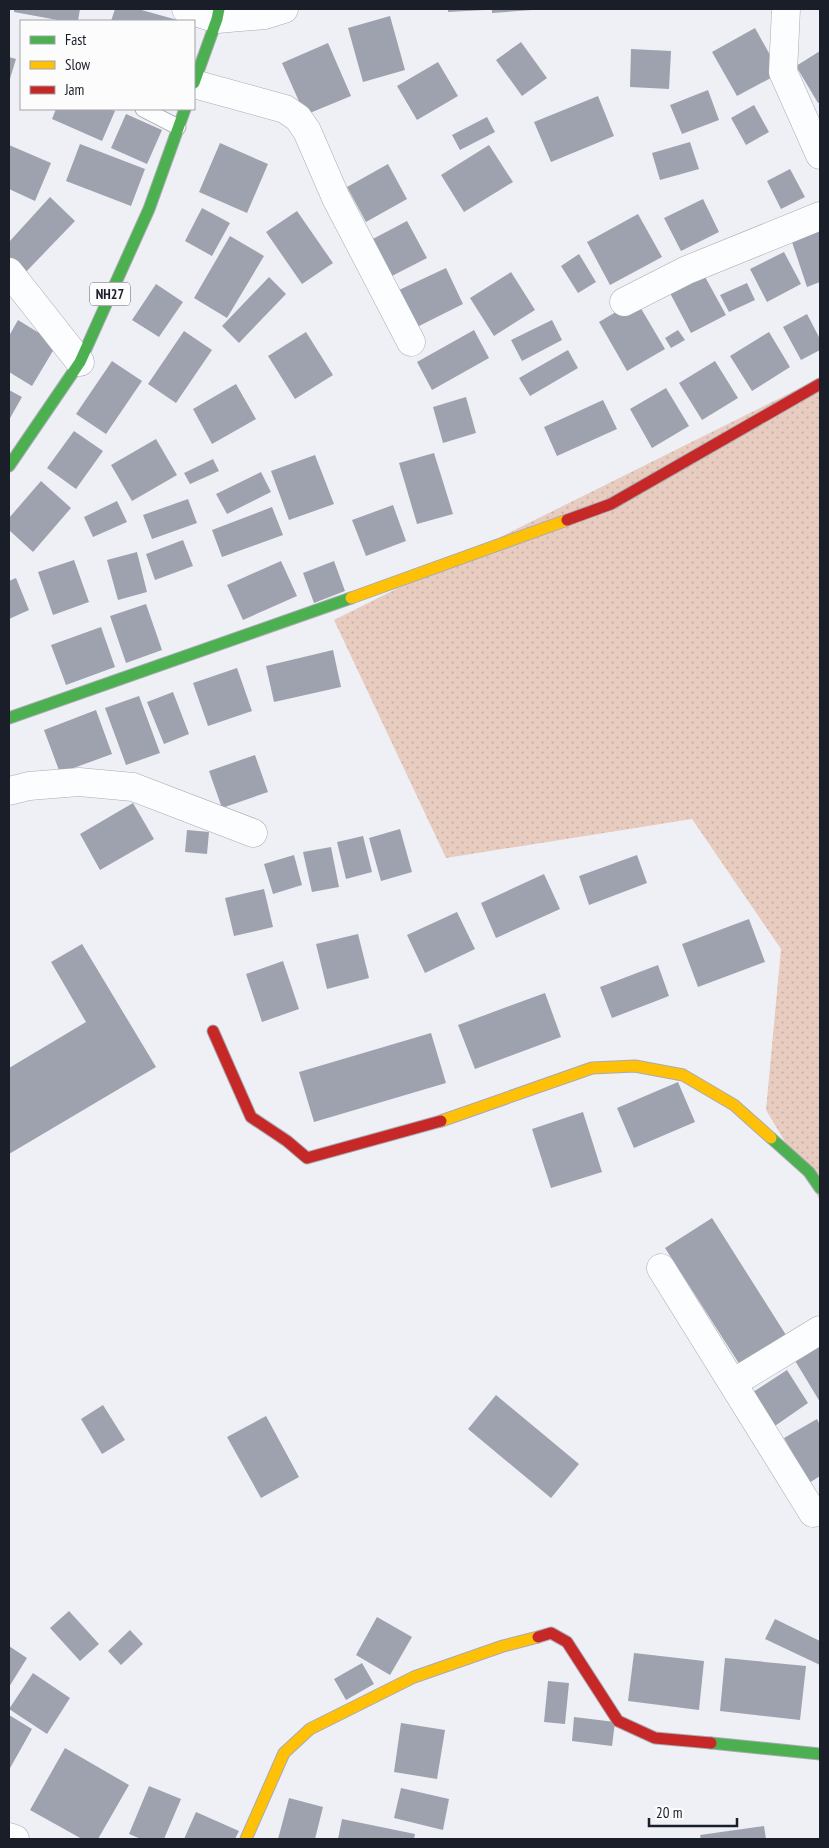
<svg xmlns="http://www.w3.org/2000/svg" width="829" height="1848" font-family="'PT Sans Narrow',sans-serif">
  <defs>
    <pattern id="grass-dots" width="8" height="8" patternUnits="userSpaceOnUse" patternTransform="scale(1.25)"><rect width="8" height="8" fill="#e8ccc0"/><path d="M2 2h.1M6 6h.1" fill="none" stroke="#c6afa5" stroke-width="1.8" stroke-linecap="round"/></pattern>
  </defs>
  <rect width="100%" height="100%" fill="#eef0f6"/>
  <path fill="url(#grass-dots)" d="M820,378V1200L766,1110L781,949L692,819L446,858L334,620Z"/>
  <path fill="#9ea2af" d="M14,9H80L78,21H63L14,12Z
    M115,9H138L181,21H111Z
    M448,9H485V10L448,12Z
    M492,9H532V10L492,13Z
    M390,16L405,70L363,82L348,28Z
    M755,28L780,73L737,96L712,52Z
    M521,42L547,78L522,96L496,60Z
    M328,43L351,96L305,115L282,63Z
    M631,49L671,51L669,89L630,87Z
    M820,51V102L818,103L796,66Z
    M9,57L16,59L9,82Z
    M438,62L458,96L417,120L397,86Z
    M708,90L719,120L682,134L670,105Z
    M598,96L614,136L551,162L534,122Z
    M754,105L769,132L746,145L731,118Z
    M56,109H109L115,111L102,141L52,119Z
    M126,114L162,130L147,164L111,148Z
    M487,117L495,132L460,150L452,135Z
    M690,142L699,169L660,180L652,153Z
    M220,143L268,164L247,213L199,192Z
    M80,144L145,169L131,206L66,181Z
    M9,145L51,163L35,201L9,189Z
    M489,145L513,182L464,212L441,175Z
    M388,164L407,199L366,222L347,187Z
    M790,169L805,197L781,209L767,181Z
    M50,197L75,221L23,275L9,261V242Z
    M703,199L719,232L681,251L664,218Z
    M202,208L230,223L212,256L185,241Z
    M297,211L333,263L302,284L266,232Z
    M638,214L662,257L610,285L587,242Z
    M407,221L427,258L388,278L369,241Z
    M820,229V282L807,287L791,239Z
    M230,236L264,256L227,318L194,298Z
    M784,252L801,284L767,302L750,269Z
    M579,254L596,282L578,293L561,266Z
    M446,268L463,304L417,327L399,290Z
    M511,272L535,310L494,336L470,298Z
    M704,275L726,315L691,333L670,293Z
    M269,277L286,294L239,343L222,326Z
    M747,283L755,300L729,312L720,295Z
    M156,284L183,302L159,337L132,320Z
    M636,300L665,349L627,371L599,322Z
    M807,314L820,339V350L801,360L783,327Z
    M18,320L57,344L32,386L9,372V336Z
    M552,320L562,340L522,361L511,340Z
    M474,330L489,358L432,390L417,362Z
    M678,330L685,340L671,348L665,338Z
    M184,331L212,350L176,403L148,384Z
    M306,332L333,375L295,399L268,356Z
    M769,332L790,367L752,391L730,356Z
    M568,350L578,368L530,396L519,378Z
    M112,361L142,381L106,434L76,414Z
    M715,361L738,398L702,420L679,383Z
    M236,384L256,419L212,444L193,409Z
    M666,388L689,426L652,448L630,409Z
    M9,390L22,397L9,420Z
    M466,397L476,433L443,443L433,407Z
    M603,400L617,429L557,456L544,427Z
    M74,431L103,451L76,489L47,468Z
    M156,439L177,475L132,501L111,465Z
    M434,453L453,514L417,524L399,463Z
    M315,455L334,504L289,520L271,471Z
    M213,459L219,471L190,484L184,473Z
    M261,472L271,492L227,514L216,494Z
    M41,481L71,508L33,552L9,530V518Z
    M188,499L197,523L152,539L143,515Z
    M117,501L127,522L93,537L84,517Z
    M393,505L406,541L366,556L352,520Z
    M272,507L283,535L222,557L212,530Z
    M183,540L193,566L155,580L146,554Z
    M137,552L147,592L118,600L107,560Z
    M74,560L89,602L53,615L38,572Z
    M281,561L297,596L243,620L227,585Z
    M334,561L345,591L314,603L303,573Z
    M16,578L29,610L9,619V581Z
    M146,604L162,650L126,663L110,616Z
    M101,627L115,667L66,685L51,645Z
    M333,650L341,687L274,702L266,666Z
    M237,668L252,711L208,726L193,683Z
    M173,692L189,734L164,744L147,702Z
    M139,696L160,753L126,765L105,708Z
    M96,710L112,754L60,773L44,730Z
    M255,755L268,792L222,808L209,771Z
    M133,803L154,839L100,870L80,834Z
    M400,829L412,872L381,881L369,838Z
    M187,830L209,832L207,854L185,852Z
    M363,836L372,872L346,879L337,842Z
    M331,847L339,887L312,892L303,852Z
    M294,855L302,885L273,894L264,864Z
    M637,855L647,883L589,905L579,876Z
    M544,874L560,909L496,938L481,903Z
    M264,889L273,927L234,936L225,898Z
    M457,912L475,949L425,973L407,935Z
    M749,919L765,962L698,987L682,944Z
    M358,934L369,978L327,989L316,944Z
    M82,944L156,1067L9,1154V1068L86,1022L51,962Z
    M283,961L299,1009L262,1022L246,974Z
    M658,965L669,996L612,1018L600,987Z
    M545,993L561,1037L475,1069L458,1025Z
    M431,1033L446,1083L314,1122L299,1072Z
    M678,1082L695,1122L634,1148L617,1108Z
    M583,1112L602,1172L551,1188L532,1129Z
    M712,1218L786,1335L740,1365L665,1248Z
    M820,1337V1402L791,1354Z
    M787,1370L808,1403L772,1428L750,1394Z
    M496,1395L579,1464L551,1498L468,1429Z
    M103,1405L125,1440L102,1454L81,1419Z
    M266,1416L299,1477L261,1498L227,1437Z
    M817,1419L820,1425V1476L809,1483L784,1438Z
    M69,1611L99,1644L80,1661L50,1628Z
    M377,1617L412,1637L390,1675L356,1655Z
    M775,1619L820,1641V1665L765,1639Z
    M130,1630L143,1644L121,1665L108,1651Z
    M9,1646L27,1658L9,1687Z
    M634,1653L704,1661L699,1710L628,1701Z
    M725,1658L806,1666L800,1720L720,1711Z
    M362,1663L374,1684L346,1700L334,1679Z
    M33,1673L70,1698L47,1734L9,1709Z
    M548,1681L569,1683L565,1724L544,1722Z
    M9,1715L32,1729L9,1770Z
    M574,1717L615,1722L612,1746L572,1741Z
    M401,1723L445,1730L437,1779L394,1772Z
    M65,1748L129,1785L98,1839H82L30,1810Z
    M149,1786L181,1799L164,1839H141L129,1834Z
    M401,1788L449,1799L443,1830L394,1818Z
    M289,1798L323,1807L315,1839H278Z
    M196,1812L239,1831L235,1839H184Z
    M342,1819L415,1834L414,1839H338Z
    M764,1826L766,1839H701L700,1835Z"/>
  <g fill="none" stroke-linecap="round" stroke-linejoin="round">
    <g stroke="#a8abb2" stroke-width="17">
      <path id="lane" d="M143,109L178,127"/>
    </g>
    <g stroke="#a8abb2" stroke-width="29">
      <path id="street" d="M186,9L217,19L265,15L284,9
        M786,9L783,72L820,155
        M194,84L285,109L298,118L307,131L336,198L411,342
        M9,272L80,362
        M624,302L687,270L820,216
        M9,791L29,786L79,782L133,787L253,833
        M661,1268L813,1513
        M733,1383L820,1330
        M9,1837L15,1839"/>
    </g>
    <g stroke="#a8abb2" stroke-width="13">
      <path id="fast" d="M194,83L217,19L219,9
        M9,466L80,362L149,209L185,109
        M9,718L351,598
        M771,1138L809,1172L820,1188
        M711,1743L820,1754"/>
    </g>
    <g stroke="#a8abb2" stroke-width="13">
      <path id="slow" d="M351,598L567,520
        M441,1121L592,1068L635,1066L683,1075L734,1105L771,1138
        M246,1839L284,1753L310,1729L414,1677L503,1646L538,1637"/>
    </g>
    <g stroke="#a8abb2" stroke-width="13">
      <path id="jam" d="M567,520L611,504L820,384
        M213,1031L251,1117L287,1141L307,1158L441,1121
        M538,1637L551,1633L567,1642L618,1721L655,1738L711,1743"/>
    </g>
    <use href="#lane" stroke="#fcfdfe" stroke-width="15"/>
    <use href="#street" stroke="#fcfdfe" stroke-width="28"/>
    <use href="#fast" stroke="#4caf50" stroke-width="11"/>
    <use href="#slow" stroke="#ffc107" stroke-width="11"/>
    <use href="#jam" stroke="#c62828" stroke-width="11"/>
  </g>
  <g text-anchor="middle" stroke-width="5" stroke-linejoin="round" paint-order="stroke">
    <rect fill="#fcfcfc" stroke="#5e6168" stroke-width="1" x="90" y="282.5" width="40" height="23" rx="4"/>
    <g font-size="14" font-weight="bold" fill="#1a1e29">
      <text x="110" y="299">NH27</text>
    </g>
  </g>
  <rect width="829" height="1848" fill="none" stroke="#1a1e29" stroke-width="20"/>
  <rect x="20" y="20" width="175" height="90" fill="#fcfcfc" stroke="#a2a3a8"/>
  <rect x="30" y="36" width="25" height="8" fill="#4caf50" stroke="#a2a3a8"/>
  <text x="65" y="45" font-size="15" fill="#1a1e29">Fast</text>
  <rect x="30" y="61" width="25" height="8" fill="#ffc107" stroke="#a2a3a8"/>
  <text x="65" y="70" font-size="15" fill="#1a1e29">Slow</text>
  <rect x="30" y="86" width="25" height="8" fill="#c62828" stroke="#a2a3a8"/>
  <text x="65" y="95" font-size="15" fill="#1a1e29">Jam</text>
  <path d="M649 1818v8h88v-8" fill="none" stroke="#1a1e29" stroke-width="2.5"/>
  <text x="656" y="1818" font-size="15" fill="#1a1e29" stroke="#fcfcfc" stroke-width="4" paint-order="stroke">20 m</text>
</svg>
